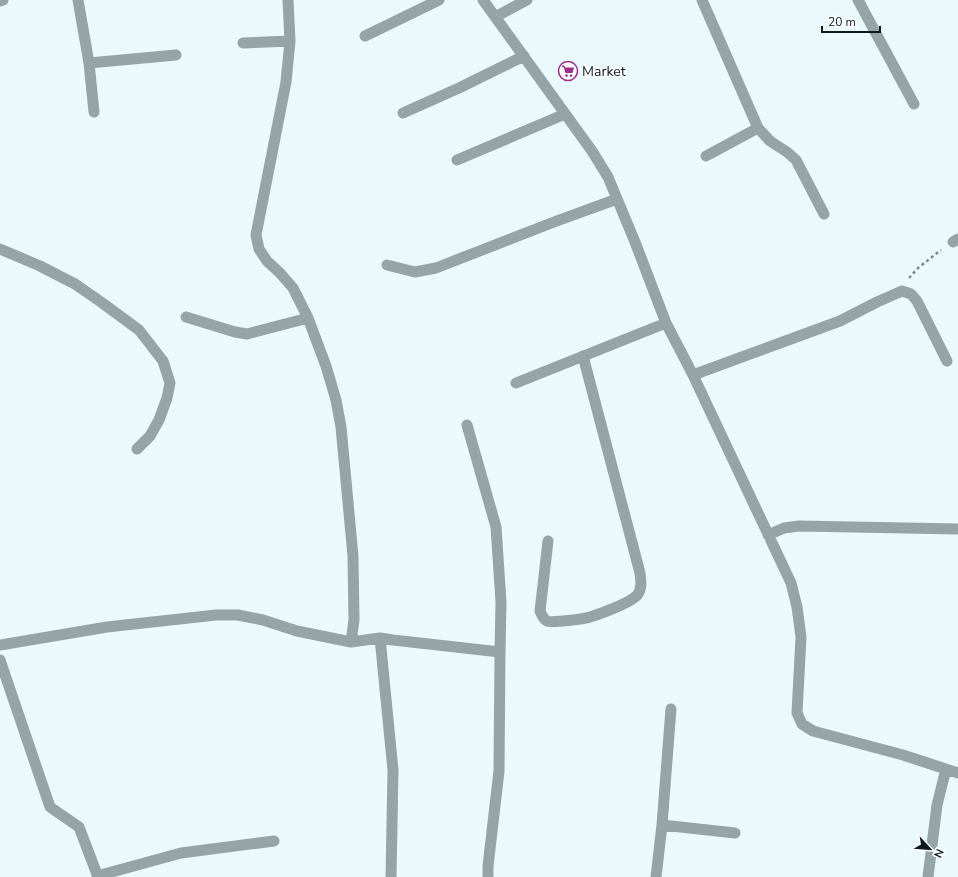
<svg xmlns="http://www.w3.org/2000/svg" width="958" height="877" font-family="'Nunito Sans',sans-serif">
  <rect width="100%" height="100%" fill="#eafafc"/>
  <g fill="none" stroke-linecap="round" stroke-linejoin="round">
    <path stroke="#7d8c8e" stroke-width="2.5" stroke-dasharray="3 3" stroke-linecap="butt" d="M909,278L918,268L941,250"/>
    <path stroke="#94a4a7" stroke-width="11" d="M457,160L565,114
      M548,541L540,611C542,615 543,619 547,621C552,623 584,619 590,617C600,614 633,602 638,594C642,588 641,581 640,573L583,356"/>
    <path stroke="#94a4a7" stroke-width="11" d="M78,0L89,63L94,112
      M288,0L290,41L286,82L256,235L259,249L267,261L280,273L293,288L308,318L326,366L336,400L341,427L353,556L354,620L351,642
      M483,0L592,151L608,177L635,242L666,323L693,375L791,583L797,607L801,637L797,713L802,724L813,731L903,755L958,773
      M702,0L758,128L770,141L787,152L796,160L824,214
      M858,0L914,104
      M0,1L3,0
      M495,17L527,0
      M365,36L439,0
      M243,43L290,41
      M89,63L176,55
      M403,113L459,88L524,56
      M706,156L758,128
      M953,242L958,239
      M0,249L40,266L75,284L101,302L139,330L163,361L170,383L167,398L159,420L150,436L137,449
      M387,265L415,272L436,268L554,222L617,199
      M186,317L235,332L247,334L308,318
      M693,375L840,321L877,302L902,291L911,294L917,301L947,361
      M516,383L666,323
      M467,425L496,527L501,602L500,652L499,771L488,866V877
      M768,535L784,528L799,526L958,529
      M380,638L393,770L391,877
      M0,645L107,627L216,615H238L263,620L297,631L351,642L380,638L393,640L500,652
      M0,660L50,807L79,827L98,877
      M662,825L735,833
      M97,876L181,853L274,841
      M656,877L662,825L671,709
      M928,877L937,805L946,769"/>
  </g>
  <defs>
    <g id="supermarket-ring" transform="scale(1)"><circle r="9.5" fill="#fff" stroke="#9a2d8d" stroke-width="1.5"/><path d="M-6-5.5h2.5l.6 2H6L4.5 2H-2.5L-4.4-4H-6ZM-1.5 3.2a1.3 1.3 0 1 0 .1 0ZM3 3.2a1.3 1.3 0 1 0 .1 0Z" fill="#9a2d8d"/></g>
  </defs>
  <g fill-rule="evenodd">
    <use href="#supermarket-ring" x="568" y="71"/>
  </g>
  <g text-anchor="middle" stroke-width="3" stroke-linejoin="round" paint-order="stroke">
    <g font-size="14" fill="#0b1a1c" stroke="#fff" text-anchor="start">
      <text x="582" y="76">Market</text>
    </g>
  </g>
  <g transform="translate(930 849) rotate(116)" stroke="#ffffff" stroke-width="3" paint-order="stroke">
  <path d="M0-3L7 15L0 10L-7 15Z" fill="#0b1a1c"/>
  <text y="-6" font-size="11" font-weight="bold" text-anchor="middle" fill="#0b1a1c">N</text>
  </g>
  <path d="M822 26v6h58v-6" fill="none" stroke="#0b1a1c" stroke-width="2"/>
  <text x="828" y="26" font-size="12" fill="#0b1a1c" stroke="#ffffff" stroke-width="3" paint-order="stroke">20 m</text>
</svg>
